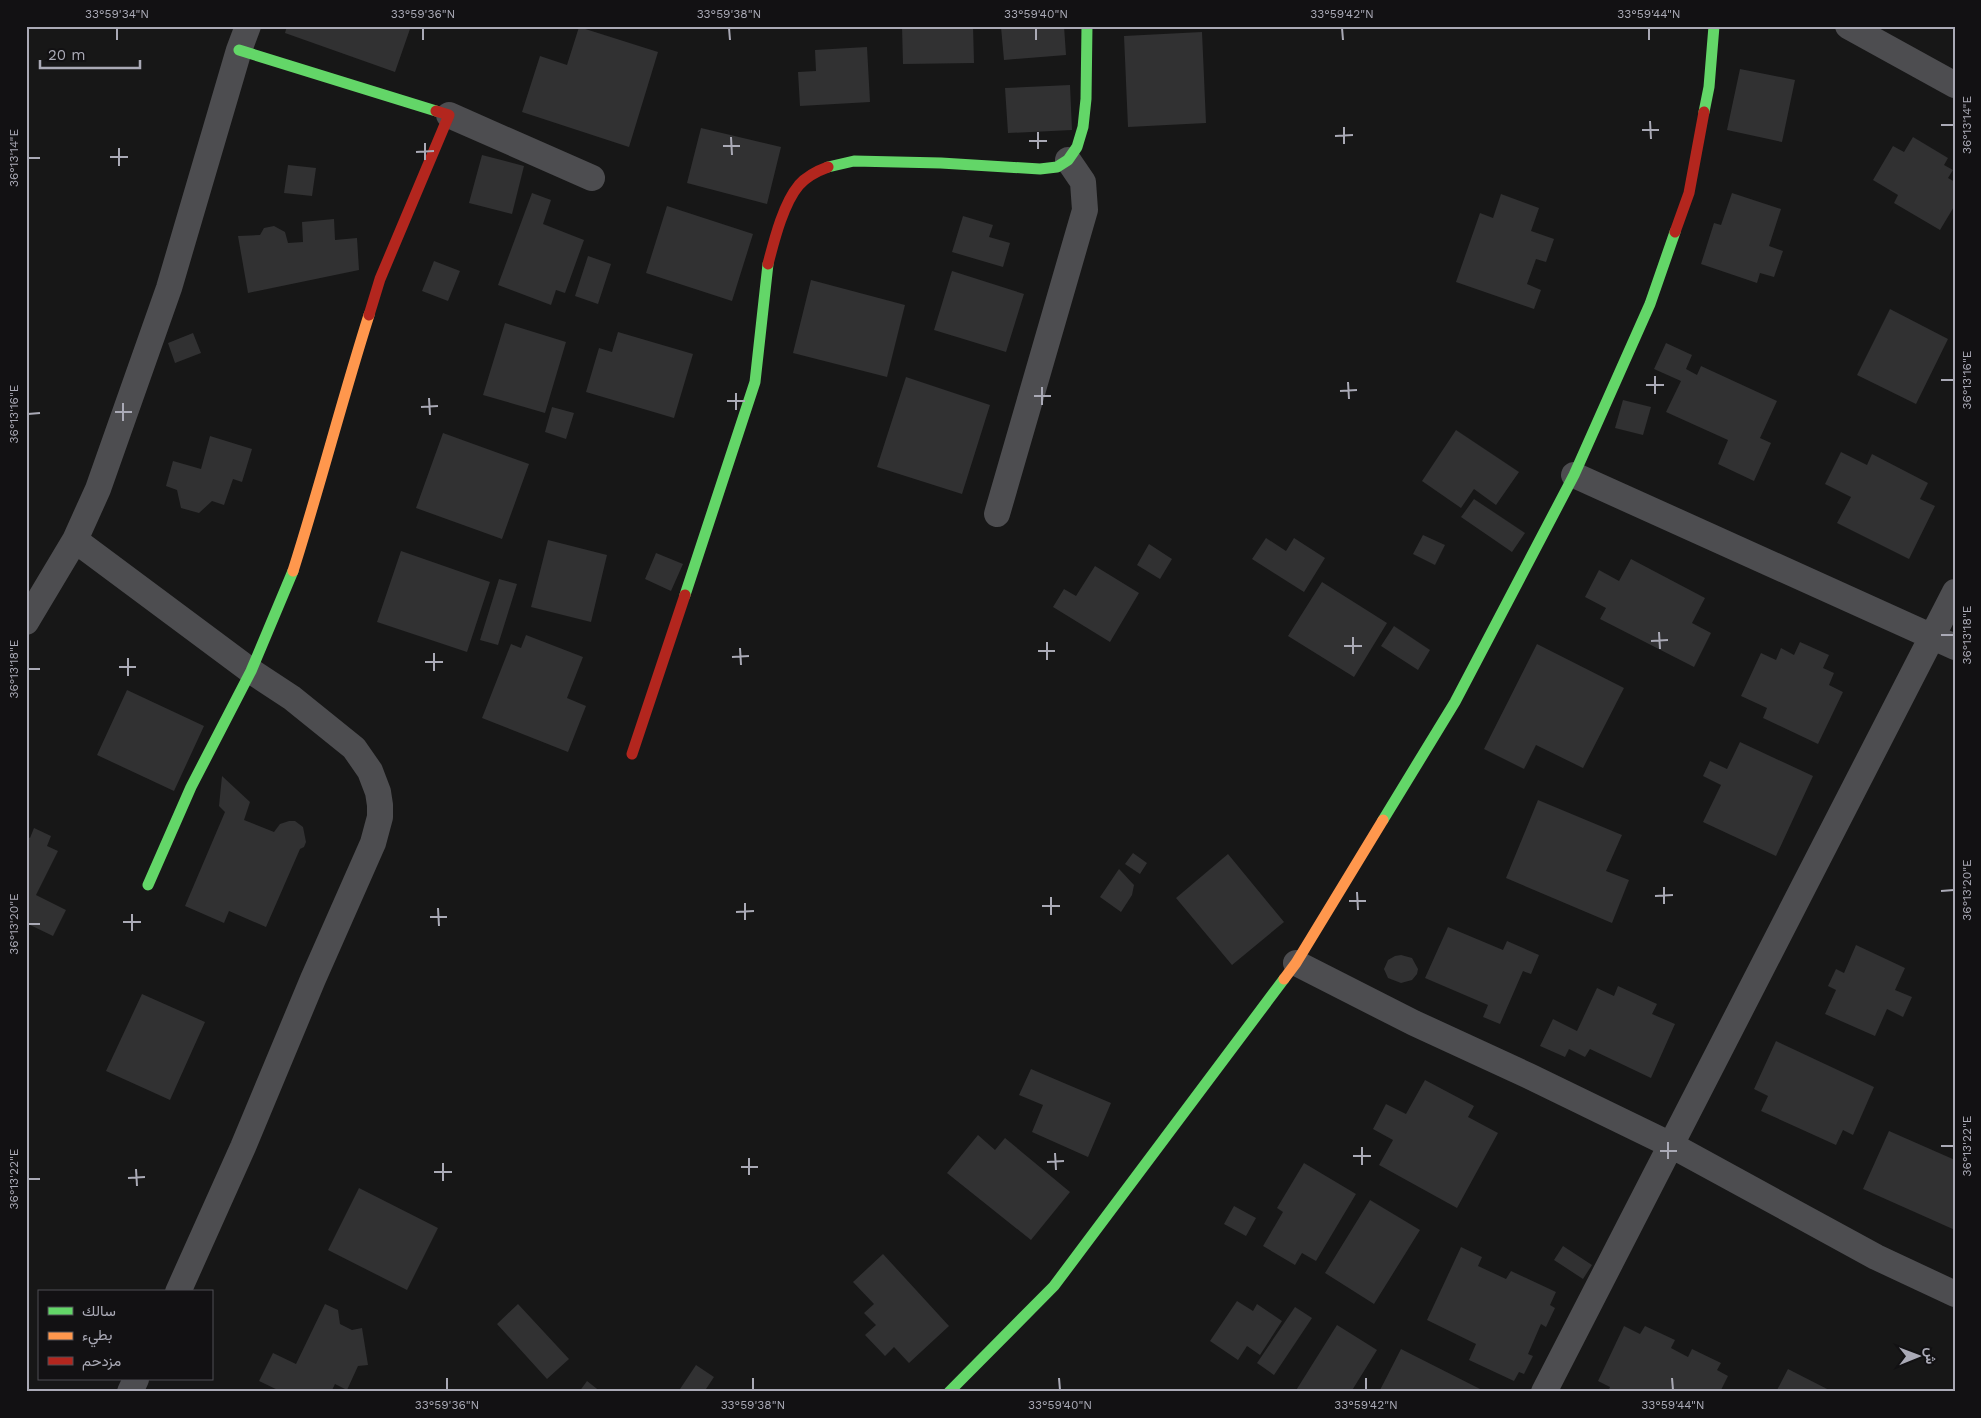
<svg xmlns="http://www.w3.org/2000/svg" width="1981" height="1418" font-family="'Work Sans',Vazirmatn,sans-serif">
  <rect width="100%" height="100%" fill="#171717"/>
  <path fill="#313132" d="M287,26H411L395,72L285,33Z
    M840,26H883V29L840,28Z
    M902,26H973L974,63L903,64Z
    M1015,26H1064L1066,55L1004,60L1001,27Z
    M579,27L658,52L629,147L522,112L540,56L567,65Z
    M1202,32L1206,123L1128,127L1124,36Z
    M867,47L870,102L800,106L798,72L816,71L815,50Z
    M1740,69L1795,80L1782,142L1727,130Z
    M1070,85L1072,130L1008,133L1005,88Z
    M701,128L781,147L767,204L687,183Z
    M1913,137L1948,158L1944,165L1953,170L1948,178L1955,182V205L1940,230L1894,203L1898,195L1873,180L1893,146L1904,152Z
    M482,155L524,166L512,214L469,203Z
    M288,165L316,168L312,196L284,193Z
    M532,193L551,200L543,224L584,240L565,293L556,290L551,305L498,285Z
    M1732,193L1781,209L1769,246L1783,251L1774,277L1760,273L1757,283L1701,264L1714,223L1721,225Z
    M1501,194L1539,208L1531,231L1554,239L1546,262L1536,259L1527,284L1541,290L1534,309L1456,282L1480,213L1493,218Z
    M667,206L753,234L732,301L646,273Z
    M963,216L993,225L989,237L1010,243L1003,267L952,252Z
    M334,219L335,240L357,238L359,270L248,293L238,236L260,235L264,228L274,226L285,232L288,243L303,242L302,222Z
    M588,256L611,264L598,304L575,296Z
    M434,261L460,271L448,301L422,291Z
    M952,271L1024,294L1006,352L934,330Z
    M811,280L905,305L887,377L793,353Z
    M1890,309L1948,339L1916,404L1857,375Z
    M505,323L566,342L545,413L483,395Z
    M618,332L693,354L674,418L586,392L599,348L612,352Z
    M193,333L201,353L175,363L168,343Z
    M1666,343L1692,355L1686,369L1697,375L1701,366L1777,401L1760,438L1771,443L1754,481L1718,464L1728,440L1666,412L1681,381L1654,369Z
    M906,377L990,405L962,494L877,467Z
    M1623,400L1651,407L1643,435L1615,428Z
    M552,407L574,413L566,439L545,432Z
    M1456,430L1519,472L1496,505L1474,489L1461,508L1422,481Z
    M443,433L529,464L502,539L416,508Z
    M210,436L252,449L242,482L233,479L224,505L212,501L199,513L181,508L177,490L166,486L173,461L201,469Z
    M1841,452L1867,465L1872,454L1928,483L1920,499L1935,506L1909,559L1837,523L1851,497L1825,484Z
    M1474,499L1525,533L1512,552L1461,517Z
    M1423,535L1445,545L1435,565L1413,554Z
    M1266,538L1286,551L1294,538L1325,558L1304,592L1252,559Z
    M548,540L607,555L591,622L531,607Z
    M1149,544L1172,559L1160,579L1137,565Z
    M401,551L490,582L467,652L377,622Z
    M656,553L683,564L671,591L645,579Z
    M1631,559L1705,598L1692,623L1711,633L1694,667L1600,619L1606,608L1585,597L1599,570L1619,581Z
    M1095,566L1139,593L1110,642L1053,607L1064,589L1076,596Z
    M499,579L517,584L498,645L480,640Z
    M1322,582L1387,623L1354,677L1288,636Z
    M1394,626L1430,650L1418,670L1381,646Z
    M526,635L583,657L567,698L586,706L568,752L482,718L511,644L521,648Z
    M1800,642L1829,655L1823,668L1834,673L1829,685L1843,692L1818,744L1763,718L1767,708L1741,696L1761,653L1776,660L1781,648L1794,655Z
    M1537,644L1624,688L1583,768L1536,745L1524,769L1484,749Z
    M127,690L204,726L174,791L97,755Z
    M1740,742L1813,776L1776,856L1703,822L1721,785L1703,776L1710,761L1727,769Z
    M222,776L250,802L244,820L274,832L280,824L289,821H295L303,827L306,842L304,847L300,849L266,927L229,911L224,923L185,906L225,812L219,806Z
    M1538,800L1622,835L1606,871L1629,880L1612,923L1506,878Z
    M34,828L51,836L47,846L58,851L36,895L66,910L53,936L26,923V836L30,838Z
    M1133,853L1147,863L1140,874L1125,864Z
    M1228,854L1284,922L1232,965L1176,898Z
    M1119,869L1134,885L1132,895L1121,912L1100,897Z
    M1448,927L1503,950L1507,941L1539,955L1531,974L1523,971L1500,1024L1483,1017L1488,1005L1425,978Z
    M1856,945L1905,968L1895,990L1912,997L1903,1017L1887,1009L1875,1036L1825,1014L1836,990L1828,986L1836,969L1844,973Z
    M1401,955L1412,958L1418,969L1417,974L1412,980L1401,983L1388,978L1384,969L1388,960L1395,956Z
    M1618,986L1657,1004L1652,1014L1675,1024L1651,1078L1590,1049L1585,1057L1569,1049L1565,1057L1540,1046L1553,1019L1577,1031L1597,988L1614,996Z
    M142,994L205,1022L170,1100L106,1071Z
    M1776,1041L1874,1087L1853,1135L1843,1130L1836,1145L1761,1111L1768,1096L1754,1089Z
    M1031,1069L1111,1103L1088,1157L1032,1132L1043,1105L1019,1095Z
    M1425,1080L1474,1106L1468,1117L1498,1133L1457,1208L1379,1165L1393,1140L1373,1129L1386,1104L1406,1114Z
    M1889,1131L1955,1160V1230L1863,1189Z
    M978,1135L995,1150L1005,1138L1070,1192L1031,1240L947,1173Z
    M1304,1163L1356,1194L1316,1261L1302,1253L1295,1265L1263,1246L1283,1212L1277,1208Z
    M359,1188L438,1228L407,1290L328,1250Z
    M1370,1200L1420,1230L1374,1304L1325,1273Z
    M1234,1206L1256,1218L1246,1236L1224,1224Z
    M1563,1246L1592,1265L1583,1279L1554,1260Z
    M1461,1247L1482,1257L1478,1266L1506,1279L1511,1271L1556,1292L1550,1305L1555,1308L1546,1327L1541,1324L1528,1354L1533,1356L1524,1374L1519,1372L1514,1381L1469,1360L1476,1344L1427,1320Z
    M883,1254L949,1326L909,1363L894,1347L885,1356L865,1335L876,1325L864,1313L874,1304L853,1282Z
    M1237,1301L1253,1311L1257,1304L1282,1321L1260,1355L1247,1346L1238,1360L1210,1341Z
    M325,1304L338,1310L340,1324L352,1330L362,1328L368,1365L358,1366L347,1390L335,1384L332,1390L336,1392H282L259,1381L273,1353L296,1364Z
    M518,1304L569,1359L547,1379L497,1324Z
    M1295,1307L1312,1318L1274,1375L1257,1363Z
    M1337,1325L1377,1350L1351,1392H1295Z
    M1624,1326L1640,1334L1645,1326L1675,1340L1671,1348L1688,1357L1692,1349L1721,1363L1717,1370L1728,1376L1720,1392H1608L1610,1387L1598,1381Z
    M1401,1349L1486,1392H1379Z
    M696,1365L714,1377L704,1392H678Z
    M1788,1369L1833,1392H1776Z
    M587,1381L601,1392H579Z"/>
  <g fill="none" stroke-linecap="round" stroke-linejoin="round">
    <path stroke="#4d4d50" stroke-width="26" d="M1848,26L1955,85
      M449,115L592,178
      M1574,475L1955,647
      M997,514L1085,210L1083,182L1068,160
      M75,540L251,671L292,698L354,748L370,771L378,792L380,805V817L373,843L313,979L243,1147L178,1292
      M26,622L75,540L98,489L169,288L239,50L248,26
      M1296,963L1414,1023L1529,1076L1671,1145L1876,1257L1955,1294
      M130,1392L136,1379
      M1544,1392L1955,592"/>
    <path stroke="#63d668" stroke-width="11" d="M239,50L436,111
      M1704,112L1709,87L1714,26
      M828,167L854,161L941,163L1040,169L1057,167L1068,160L1077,147L1083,127L1086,99L1087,26
      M685,595L755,382L768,264
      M1383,820L1455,702L1574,475L1650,304L1675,232
      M148,885L191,787L251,671L293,571
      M949,1392L1054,1286L1284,979"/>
    <path stroke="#ff974d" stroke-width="11" d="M293,571C320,486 342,400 369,315
      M1284,979L1296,963L1383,820"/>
    <path stroke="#b3261e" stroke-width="11" d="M1675,232L1689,193L1704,112
      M768,264C774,241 783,204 799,185C807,176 817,171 828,167
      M369,315L380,279L449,115L436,111
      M632,754L685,595"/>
  </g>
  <path fill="none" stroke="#aaaab6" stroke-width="2" d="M117,28V40M423,28V40M729,28L730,40M1036,28V40M1342,28L1343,40M1649,28V40M1650,121L1651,139M1941,125H1954M1344,127V144M1642,130H1659M1038,132V149M1335,136L1353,135M731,137L732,155M1029,141H1047M425,143V160M723,146H740M119,148V166M416,152L434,151M110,157H128M28,158H40M1655,376V394M1941,380H1954M1348,382L1349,399M1646,385H1664M1042,387V405M1340,391L1357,390M736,393V410M1034,396H1051M429,398L430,415M727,401H745M123,403V421M421,407L438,406M115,412H132M28,414L40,413M1659,632L1660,649M1941,635H1954M1353,637V654M1651,641L1668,640M1047,642V660M1344,646H1362M740,648L741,665M1038,651H1055M434,653V671M732,657L749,656M128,658V676M425,662H443M119,667H136M28,669H40M1664,887V904M1941,891L1954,890M1357,892L1358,910M1655,896L1673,895M1051,897V915M1349,901H1366M745,903V920M1042,906H1060M438,908L439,926M736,912L754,911M132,914V931M430,917H447M123,922H141M28,924H40M1668,1142V1159M1941,1146H1954M1362,1147V1165M1660,1151H1677M1055,1153L1056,1170M1353,1156H1371M749,1158V1175M1047,1162L1064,1161M443,1163V1181M741,1167H758M136,1169L137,1186M434,1172H452M128,1178L145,1177M28,1179H40M447,1378V1390M753,1378V1390M1059,1378L1060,1390M1366,1378V1390M1672,1378L1673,1390"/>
  <rect width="1981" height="1418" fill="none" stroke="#121113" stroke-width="55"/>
  <rect x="38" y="1290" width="175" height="90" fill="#121113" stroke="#4f4e54"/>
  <rect x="48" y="1307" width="25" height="8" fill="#63d668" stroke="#4f4e54"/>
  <text x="82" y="1316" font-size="15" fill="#aaaab6">سالك</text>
  <rect x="48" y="1332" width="25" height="8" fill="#ff974d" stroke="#4f4e54"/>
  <text x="82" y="1340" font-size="15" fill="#aaaab6">بطيء</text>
  <rect x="48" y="1357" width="25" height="8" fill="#b3261e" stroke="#4f4e54"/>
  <text x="82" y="1366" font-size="15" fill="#aaaab6">مزدحم</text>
  <g transform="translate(1918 1356) rotate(89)" stroke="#121113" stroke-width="4" paint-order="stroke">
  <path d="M0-4L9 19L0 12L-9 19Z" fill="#aaaab6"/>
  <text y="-8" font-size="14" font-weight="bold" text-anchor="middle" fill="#aaaab6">ش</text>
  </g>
  <path d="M40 60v8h100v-8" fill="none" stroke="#aaaab6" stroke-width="2.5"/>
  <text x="48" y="60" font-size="15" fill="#aaaab6" stroke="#121113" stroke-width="4" paint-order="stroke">20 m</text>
  <rect x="28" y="28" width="1926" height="1362" fill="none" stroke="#aaaab6" stroke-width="2"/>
  <g font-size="12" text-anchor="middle" fill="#aaaab6">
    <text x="117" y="18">33°59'34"N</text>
    <text x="423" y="18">33°59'36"N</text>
    <text x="729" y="18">33°59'38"N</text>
    <text x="1036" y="18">33°59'40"N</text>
    <text x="1342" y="18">33°59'42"N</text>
    <text x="1649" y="18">33°59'44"N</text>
    <text transform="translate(1967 125) rotate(-90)" y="4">36°13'14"E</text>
    <text transform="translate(14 158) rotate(-90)" y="4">36°13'14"E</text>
    <text transform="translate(1967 380) rotate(-90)" y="4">36°13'16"E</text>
    <text transform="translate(14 414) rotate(-90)" y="4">36°13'16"E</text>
    <text transform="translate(1967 635) rotate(-90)" y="4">36°13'18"E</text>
    <text transform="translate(14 669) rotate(-90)" y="4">36°13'18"E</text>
    <text transform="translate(1967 890) rotate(-90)" y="4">36°13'20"E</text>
    <text transform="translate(14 924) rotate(-90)" y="4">36°13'20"E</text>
    <text transform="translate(1967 1146) rotate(-90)" y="4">36°13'22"E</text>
    <text transform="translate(14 1179) rotate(-90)" y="4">36°13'22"E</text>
    <text x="447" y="1409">33°59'36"N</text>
    <text x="753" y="1409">33°59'38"N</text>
    <text x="1060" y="1409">33°59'40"N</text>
    <text x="1366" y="1409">33°59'42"N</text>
    <text x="1673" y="1409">33°59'44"N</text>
  </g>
</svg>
